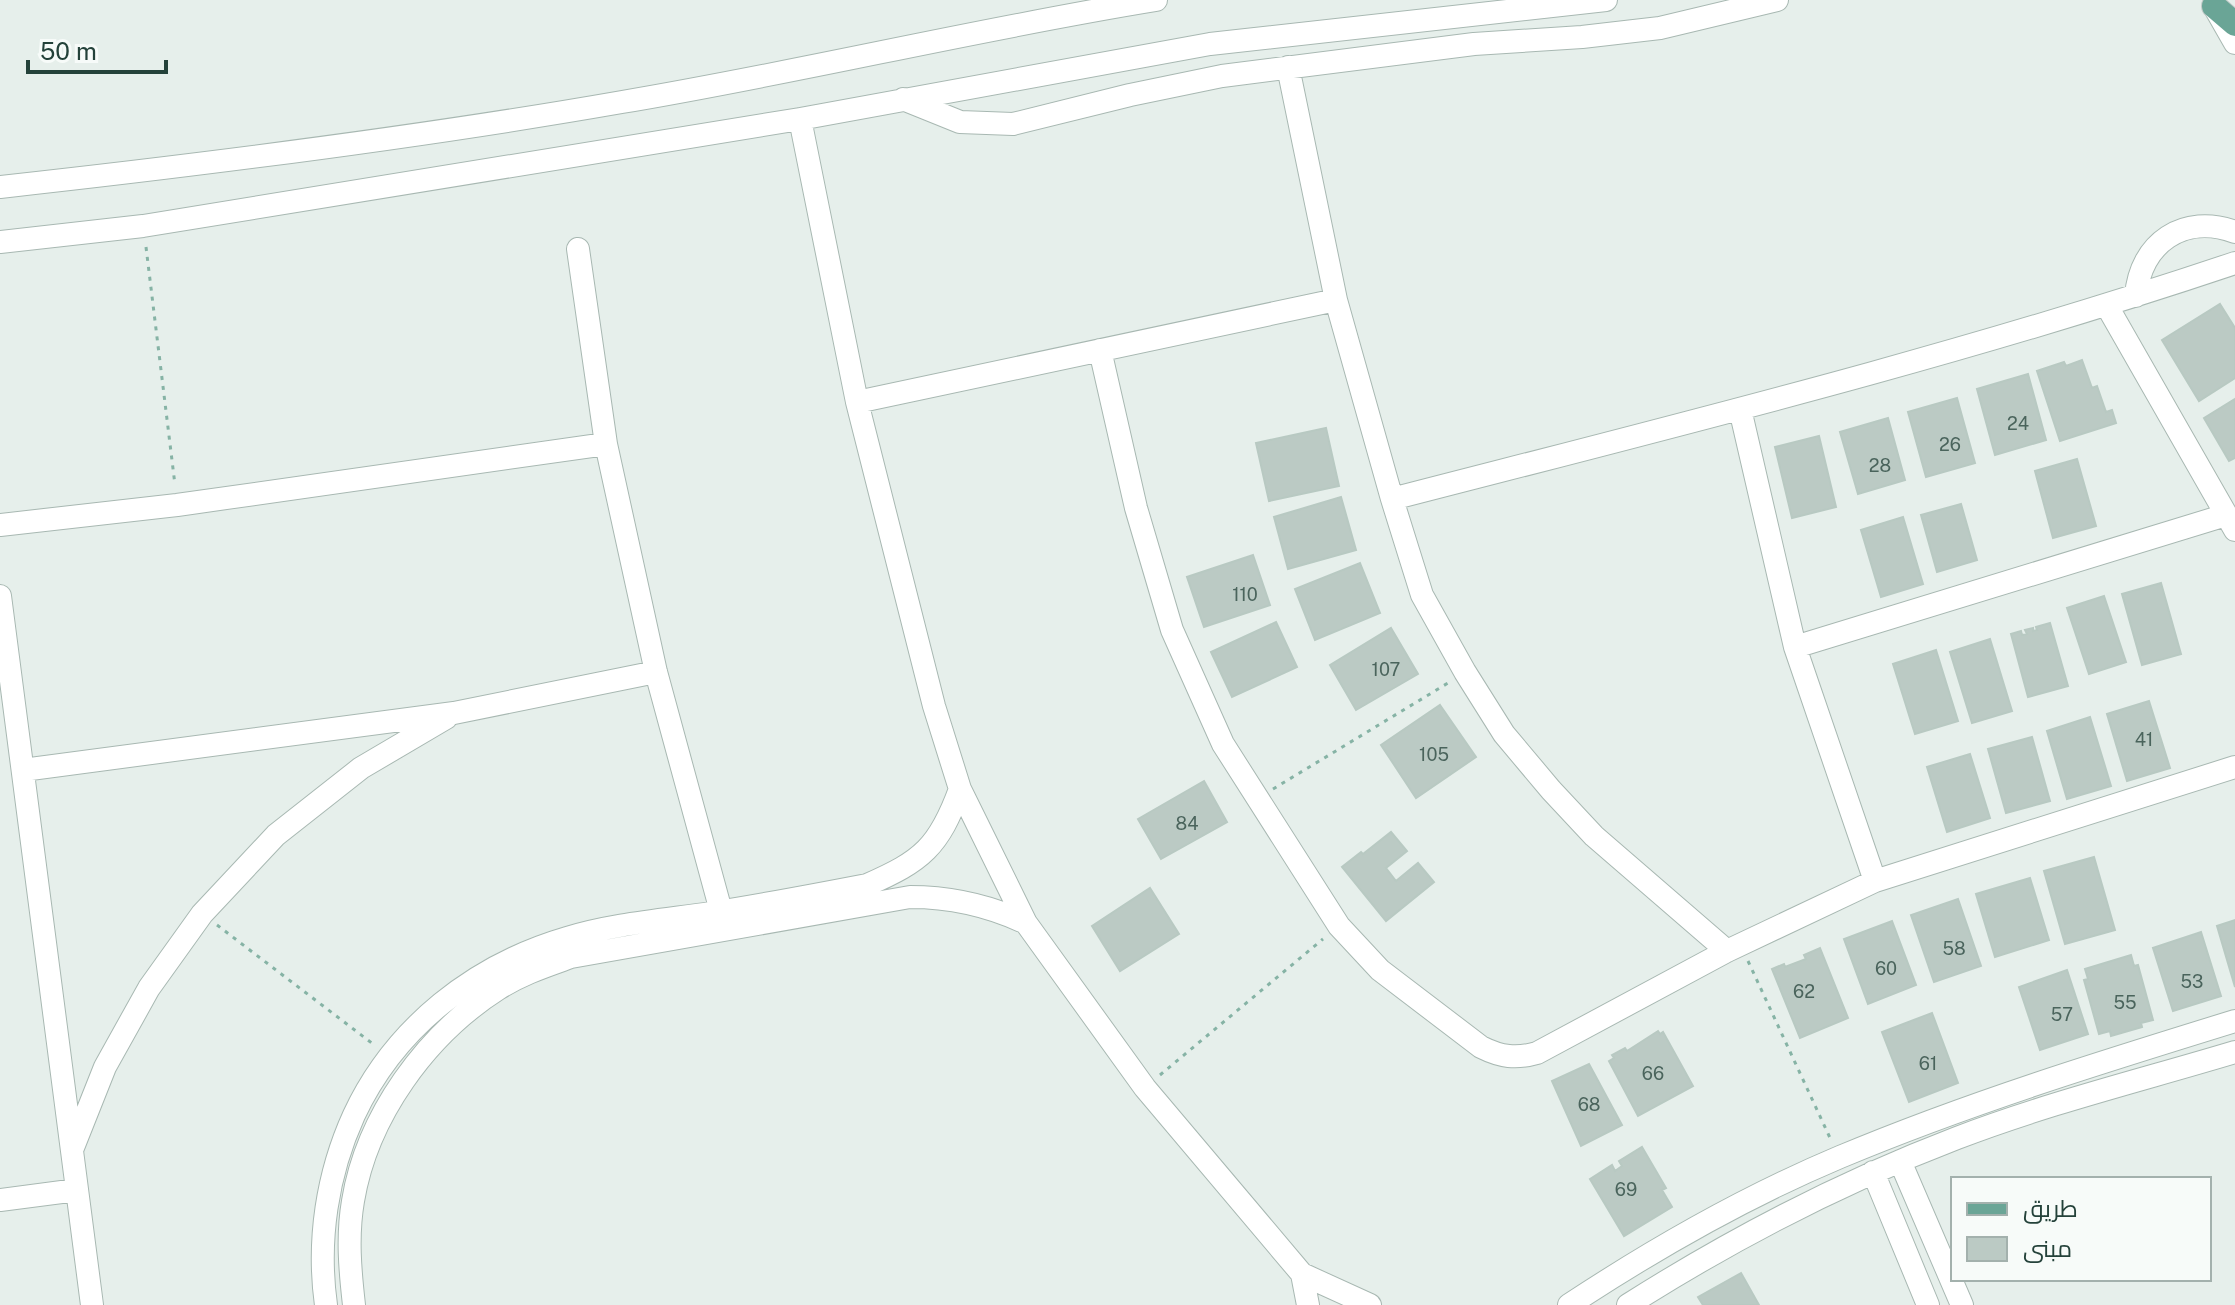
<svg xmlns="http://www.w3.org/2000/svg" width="2235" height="1305" font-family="'Public Sans',Cairo,sans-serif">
  <rect width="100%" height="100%" fill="#e6efeb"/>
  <path fill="#bbcac4" stroke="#b8c9c2" stroke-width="2" d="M2220,304L2235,328V378L2199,401L2162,340Z
    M2082,360L2092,388L2097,386L2106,412L2112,410L2116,423L2060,441L2037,371L2064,362L2066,366Z
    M2028,374L2046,440L1995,455L1977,389Z
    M1957,398L1975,463L1926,477L1908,412Z
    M2235,399V458L2229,461L2204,418Z
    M1888,418L1905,480L1858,494L1840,432Z
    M1326,428L1339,486L1269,501L1256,443Z
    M1819,436L1836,507L1792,518L1775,447Z
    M2077,459L2096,526L2053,538L2035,471Z
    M1341,497L1356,550L1288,569L1274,517Z
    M1961,504L1977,560L1937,572L1921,515Z
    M1903,517L1923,584L1881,597L1861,530Z
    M1253,555L1270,605L1204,627L1187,577Z
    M1360,563L1380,613L1315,640L1295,589Z
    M2161,583L2181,654L2142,665L2122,594Z
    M2104,596L2126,662L2089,674L2067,608Z
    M1276,622L1297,667L1232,697L1211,652Z
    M2050,623L2068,686L2028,697L2011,634L2021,631L2022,635L2027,634L2025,630L2033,628V631L2037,630L2036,627Z
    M1391,628L1418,674L1356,710L1330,665Z
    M1990,639L2012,711L1972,723L1950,652Z
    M1936,650L1958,721L1915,734L1893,664Z
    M2149,701L2170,768L2127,781L2107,714Z
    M1440,705L1476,757L1416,798L1381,745Z
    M2090,717L2111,786L2067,799L2047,731Z
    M2032,737L2050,801L2006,813L1988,749Z
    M1970,754L1990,818L1947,832L1927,767Z
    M1204,781L1227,822L1161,859L1138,819Z
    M1391,832L1407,851L1386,868L1396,881L1418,863L1434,882L1386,921L1342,867L1361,852L1363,854Z
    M2094,857L2115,930L2065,944L2044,871Z
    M2030,878L2049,940L1995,957L1976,894Z
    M1150,888L1179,934L1120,971L1092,926Z
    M1958,899L1981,966L1934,982L1911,915Z
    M2235,920V987L2217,926Z
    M1892,921L1916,985L1868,1004L1844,939Z
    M2201,932L2221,996L2173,1011L2153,948Z
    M1820,948L1848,1018L1800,1038L1772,969L1784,964L1785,967L1806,959L1804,955Z
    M2131,955L2134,966L2138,965L2153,1020L2141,1023L2142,1027L2111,1036L2110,1031L2099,1034L2084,980L2088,979L2085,969Z
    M2067,970L2088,1034L2040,1050L2019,987Z
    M1932,1013L1958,1083L1909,1102L1882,1032Z
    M1658,1031L1660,1034L1663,1032L1693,1086L1638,1116L1609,1061L1614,1058L1612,1055L1625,1048L1627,1051Z
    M1589,1064L1622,1125L1581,1146L1552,1081Z
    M1642,1147L1666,1188L1662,1190L1672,1207L1624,1236L1590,1179L1612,1165L1615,1171L1622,1166L1619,1161Z
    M1741,1273L1759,1305H1703L1698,1297Z"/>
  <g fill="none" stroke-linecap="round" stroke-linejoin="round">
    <g stroke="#a8b8b2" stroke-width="24">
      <path id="minor" d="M2215,8L2235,43
        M1288,67L1336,300L1392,499L1422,595L1465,672L1504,734L1551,790L1594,836L1727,951
        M903,99L960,122L1013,124L1130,95L1222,76L1474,44L1582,37L1660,28L1777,0
        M800,119L857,402L934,706L960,789L1026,923L1145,1088L1302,1274L1370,1305
        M0,187C208,164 416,138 622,102C801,72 977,29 1156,0
        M0,242L143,226L800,119L1210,44L1606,0
        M578,249L606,444L656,672L721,911
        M2136,296C2140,243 2184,213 2235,232
        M2107,306L2235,530
        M1100,350L1136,508L1172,630L1223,744L1339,926L1380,970L1481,1047C1501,1057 1516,1059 1537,1053L1727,951L1875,881L2235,767
        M857,402L1336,300
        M1740,409L1795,647L1875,881
        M1392,499C1674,426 1959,356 2235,263
        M0,525L177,505L606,444
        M0,596L92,1305
        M1795,647L2226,515
        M23,770L454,713L656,672
        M72,1150L105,1067L149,988L202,914L276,835L361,768L446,718
        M1900,1161L1962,1305
        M1873,1172L1928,1305
        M0,1200L77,1190
        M1302,1274L1308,1305
        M326,1305C317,1241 327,1174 354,1115C395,1027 475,965 567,938C613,924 663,920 711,913C763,905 815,895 867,885C922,861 939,847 960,789
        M354,1305C350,1270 347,1236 353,1201C367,1116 426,1035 498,989C521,974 546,966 571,957L910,897C952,897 988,905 1026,923
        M1569,1305C1654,1249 1745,1197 1840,1157C1969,1103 2102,1062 2235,1021
        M1628,1305C1732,1239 1842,1182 1957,1138C2048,1103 2142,1080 2235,1052"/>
    </g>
    <g stroke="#c2cac8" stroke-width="26">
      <path id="major" d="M2214,6L2235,24"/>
    </g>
    <path stroke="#86b3a5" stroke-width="3" stroke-dasharray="4 6" stroke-linecap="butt" d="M146,247L175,485
      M1273,789L1448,683
      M217,925L373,1044
      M1748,961L1831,1140
      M1160,1075L1323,939"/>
    <use href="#minor" stroke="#fff" stroke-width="22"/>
    <use href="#major" stroke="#6aa596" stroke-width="24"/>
  </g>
  <g text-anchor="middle" stroke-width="8" stroke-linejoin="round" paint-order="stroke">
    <g font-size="18" fill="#4a645c">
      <text x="2018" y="430">24</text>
      <text x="1950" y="451">26</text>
      <text x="1880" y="472">28</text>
      <text x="1245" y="601">110</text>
      <text x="1386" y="676">107</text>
      <text x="2144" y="746">41</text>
      <text x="1434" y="761">105</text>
      <text x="1187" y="830">84</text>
      <text x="1954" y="955">58</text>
      <text x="1886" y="975">60</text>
      <text x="2192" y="988">53</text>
      <text x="1804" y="998">62</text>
      <text x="2125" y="1009">55</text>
      <text x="2062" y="1021">57</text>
      <text x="1928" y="1070">61</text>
      <text x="1653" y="1080">66</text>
      <text x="1589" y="1111">68</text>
      <text x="1626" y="1196">69</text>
    </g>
  </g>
  <rect x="1951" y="1177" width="260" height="104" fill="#f7fbf9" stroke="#a3b1ad" stroke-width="2"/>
  <rect x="1967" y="1203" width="40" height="12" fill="#6aa596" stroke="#a3b1ad" stroke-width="2"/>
  <text x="2023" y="1217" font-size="24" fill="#24423a">طريق</text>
  <rect x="1967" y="1237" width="40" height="24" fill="#bbcac4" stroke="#a3b1ad" stroke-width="2"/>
  <text x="2023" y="1257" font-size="24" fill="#24423a">مبنى</text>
  <path d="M28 60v12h138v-12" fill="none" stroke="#24423a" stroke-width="4"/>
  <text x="40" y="60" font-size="24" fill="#24423a" stroke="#f7fbf9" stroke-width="6" paint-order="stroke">50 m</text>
</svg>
